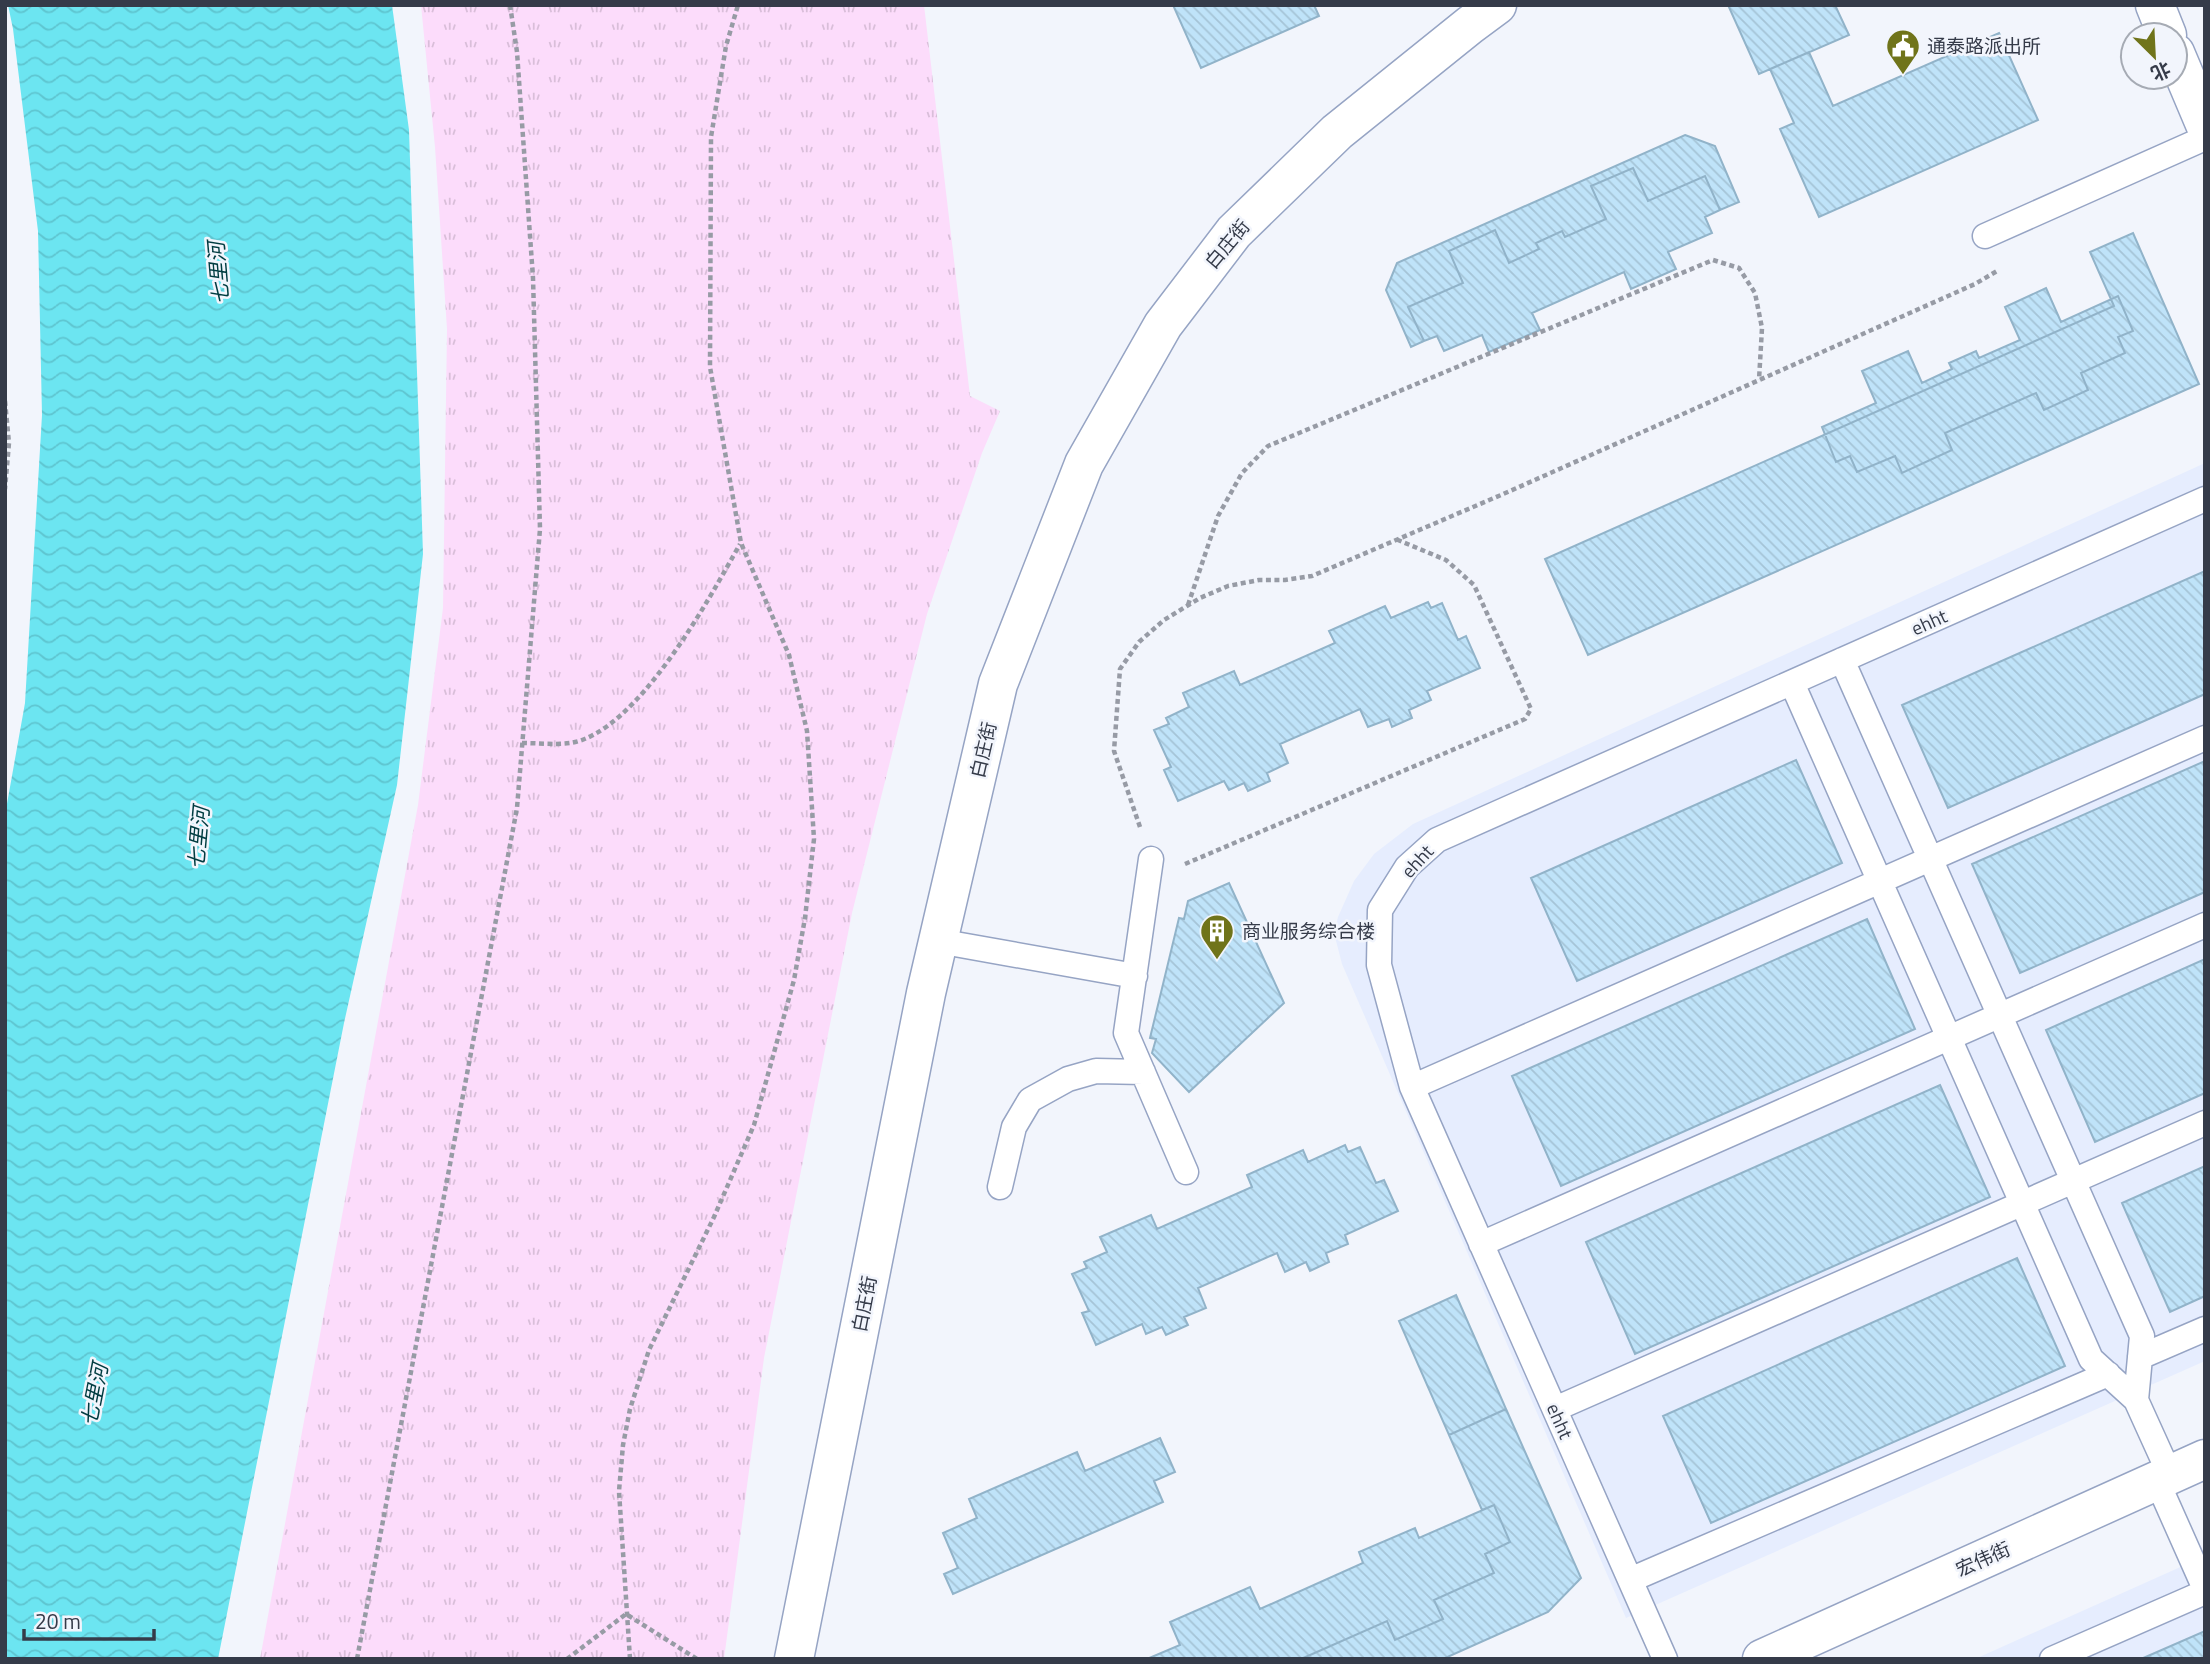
<svg xmlns="http://www.w3.org/2000/svg" width="2210" height="1664" font-family="'Titillium Web','Noto Sans SC',sans-serif">
  <defs>
    <pattern id="grass-tufts" width="24" height="20" patternUnits="userSpaceOnUse" patternTransform="scale(1.75)"><rect width="24" height="20" fill="#fcdcfb"/><path d="M3 7l-1-3M5 7V3M7 7l1-3M15 17l-1-3M17 17v-4M19 17l1-3" fill="none" stroke="#d9bed9"/></pattern>
    <pattern id="water-waves" width="16" height="10" patternUnits="userSpaceOnUse" patternTransform="scale(1.75)"><rect width="16" height="10" fill="#6ce5f1"/><path d="M0 5q4-4 8 0t8 0" fill="none" stroke="#5ec5d0"/></pattern>
    <pattern id="building-back-hatch" width="6" height="6" patternUnits="userSpaceOnUse" patternTransform="scale(1.75)"><rect width="6" height="6" fill="#bfe3f9"/><path d="M-1 5l2 2M0 0l6 6M5-1l2 2" fill="none" stroke="#a5c4d7"/></pattern>
  </defs>
  <rect width="100%" height="100%" fill="#f2f5fc"/>
  <path fill="#e6edfe" d="M2205,463V1361L1626,1618L1342,964L1334,933L1338,917L1354,881L1374,854L1413,824Z
    M2205,1556V1659H1975Z"/>
  <path fill="url(#grass-tufts)" d="M421,5H924L970,396L1000,411L982,453L927,614L852,913L764,1358L724,1659H260L418,805L443,608L447,329L435,147Z"/>
  <path fill="url(#water-waves)" d="M8,5H392L409,130L423,554L397,785L344,1023L218,1659H5V815L25,703L42,415L38,231L13,29Z"/>
  <path fill="url(#building-back-hatch)" stroke="#91b3c9" stroke-width="2" d="M1173,5H1314L1319,16L1201,68Z
    M1728,5H1835L1849,35L1759,74Z
    M1999,33L2038,120L1819,217L1780,129L1794,123L1770,69L1809,52L1833,106Z
    M1685,135L1715,146L1739,202L1720,210L1705,176L1648,201L1633,168L1591,186L1606,219L1565,237L1562,231L1536,243L1539,249L1509,263L1495,230L1449,251L1463,283L1408,307L1424,341L1411,347L1386,290L1397,263Z
    M1633,168L1648,201L1705,176L1720,210L1705,217L1712,233L1668,252L1676,269L1631,289L1624,272L1532,313L1540,330L1489,352L1482,335L1444,351L1437,336L1424,341L1408,307L1463,283L1449,251L1495,230L1509,263L1539,249L1536,243L1562,231L1565,237L1606,219L1591,186Z
    M2133,233L2199,384L1588,655L1545,559L2114,306L2090,252Z
    M2046,288L2061,322L2118,296L2133,331L2118,337L2125,353L2081,373L2088,390L2044,410L2036,393L1945,433L1952,450L1902,473L1895,456L1857,472L1850,456L1836,462L1822,427L1876,403L1862,371L1908,351L1922,383L1952,369L1949,363L1976,351L1979,358L2020,340L2005,307Z
    M2205,571V694L1948,808L1902,705Z
    M1428,602L1431,608L1442,603L1458,640L1466,636L1480,668L1427,691L1431,700L1409,710L1412,718L1392,727L1389,719L1368,727L1360,709L1280,744L1288,763L1267,773L1270,781L1248,791L1244,783L1229,790L1224,781L1178,801L1164,770L1171,767L1154,730L1169,724L1166,718L1189,707L1183,693L1234,671L1240,685L1335,643L1329,631L1385,606L1391,618Z
    M1796,760L1842,863L1577,981L1531,878Z
    M2205,761V892L2020,973L1972,864Z
    M1229,883L1284,1003L1189,1092L1152,1053L1156,1039L1150,1038L1179,918L1184,919L1188,901Z
    M1867,919L1915,1029L1561,1186L1512,1076Z
    M2205,959V1093L2095,1142L2046,1030Z
    M1940,1085L1990,1197L1635,1354L1586,1242Z
    M1345,1145L1348,1152L1360,1147L1376,1183L1384,1180L1398,1211L1345,1235L1348,1244L1326,1253L1329,1262L1310,1271L1306,1262L1285,1272L1277,1253L1198,1288L1206,1308L1184,1317L1188,1325L1166,1335L1162,1327L1146,1334L1142,1324L1096,1345L1082,1313L1089,1311L1072,1274L1087,1268L1084,1262L1107,1252L1100,1237L1151,1215L1157,1229L1252,1187L1247,1175L1303,1150L1308,1162Z
    M2205,1166V1296L2170,1312L2122,1203Z
    M2017,1258L2065,1366L1711,1523L1663,1416Z
    M1456,1295L1506,1409L1449,1435L1399,1321Z
    M1506,1409L1581,1578L1548,1612L1443,1659H1301L1387,1621L1395,1640L1443,1619L1434,1600L1494,1573L1485,1554L1510,1542L1494,1505L1482,1510L1449,1435Z
    M1160,1438L1175,1472L1154,1481L1163,1502L953,1594L944,1574L958,1568L943,1533L977,1518L969,1499L1077,1452L1085,1471Z
    M1494,1505L1510,1542L1485,1554L1494,1573L1434,1600L1443,1619L1395,1640L1387,1621L1301,1659H1147L1180,1645L1170,1622L1250,1587L1260,1609L1363,1563L1359,1552L1415,1528L1419,1538Z
    M2205,1631V1659H2141Z"/>
  <g fill="none" stroke-linecap="round" stroke-linejoin="round">
    <g stroke="#96a4c4" stroke-width="27">
      <path id="lane" d="M1985,236L2205,138
        M1842,660L2142,1336L2136,1400
        M1792,683L2091,1359L2136,1400L2170,1475
        M1151,859L1126,1033L1186,1172
        M938,941L1135,976
        M1412,1087L2205,738
        M1000,1187L1014,1127L1030,1100L1068,1079L1096,1071L1143,1072
        M1481,1244L2205,925
        M2140,1357L2205,1329
        M1555,1409L2205,1123
        M2157,1481L2205,1589
        M1630,1580L2108,1374
        M1665,1659L1412,1087L1379,965L1380,910L1407,867L1437,840L2205,499
        M2052,1659L2205,1592"/>
    </g>
    <g stroke="#96a4c4" stroke-width="41">
      <path id="street" d="M794,1659L926,993L998,684L1084,464L1163,325L1234,232L1337,132L1470,25L1497,5
        M1762,1659L2205,1459"/>
    </g>
    <g stroke="#96a4c4" stroke-width="41">
      <path id="secondary" d="M2155,5L2167,35
        M2175,53L2205,124"/>
    </g>
    <path stroke="#979ba5" stroke-width="4.5" stroke-dasharray="5 3.5" stroke-linecap="butt" d="M5,401L9,443L5,489
      M1188,605L1218,516L1242,473L1268,446L1713,260L1739,268L1755,293L1762,328L1759,380
      M522,743C538,743 555,745 570,743C637,733 709,599 740,544
      M1140,827L1114,751L1120,669L1139,642L1164,620L1200,598L1228,586L1259,580H1285L1312,576L1501,495L1975,284L1997,271
      M1185,864L1525,719L1531,709L1474,585L1446,560L1398,540
      M357,1659L517,808L540,529L533,278L517,52L510,5
      M567,1659L626,1614L697,1659
      M630,1659L619,1491L623,1445L630,1409L649,1350L714,1217L754,1125L794,980L805,918L814,839L807,731L789,655L741,543L710,367L711,137L726,46L738,5"/>
    <use href="#lane" stroke="#fff" stroke-width="24"/>
    <use href="#street" stroke="#fff" stroke-width="38"/>
    <use href="#secondary" stroke="#fff" stroke-width="38"/>
  </g>
  <defs>
    <g id="civic-pin" transform="scale(1.75)"><path d="M0 17L-7.5 6A9.5 9.5 0 1 1 7.5 6Z" fill="#70741a" stroke="#f2f5fc"/><path d="M-.6-6.5H3V-4.5H.6V-3L4-1V1h2V6H-6V1h2V-1L-.6-3ZM-1.2 2.5V6h2.4V2.5Z" fill="#fff"/></g>
    <g id="building-pin" transform="scale(1.75)"><path d="M0 17L-7.5 6A9.5 9.5 0 1 1 7.5 6Z" fill="#70741a" stroke="#f2f5fc"/><path d="M-4-6H4V6H1V3H-1V6H-4ZM-2.5-4.3h1.7v1.8h-1.7ZM.8-4.3h1.7v1.8H.8ZM-2.5-1h1.7V.8h-1.7ZM.8-1h1.7V.8H.8Z" fill="#fff"/></g>
  </defs>
  <g fill-rule="evenodd">
    <use href="#civic-pin" x="1903" y="46"/>
    <use href="#building-pin" x="1217" y="931"/>
  </g>
  <g text-anchor="middle" stroke-width="5" stroke-linejoin="round" paint-order="stroke">
    <g font-size="19" fill="#353b49" stroke="#f2f5fc" text-anchor="start">
      <text x="1927" y="53">通泰路派出所</text>
      <text x="1242" y="938">商业服务综合楼</text>
    </g>
    <g font-size="19" fill="#353b49" stroke="#f2f5fc">
      <text transform="translate(1227 244) rotate(-50)" y="7">白庄街</text>
      <text transform="translate(1929 622) rotate(-24)" y="7">ehht</text>
      <text transform="translate(983 750) rotate(-77)" y="7">白庄街</text>
      <text transform="translate(1417 861) rotate(-47)" y="7">ehht</text>
      <text transform="translate(864 1304) rotate(-79)" y="7">白庄街</text>
      <text transform="translate(1560 1421) rotate(66)" y="7">ehht</text>
      <text transform="translate(1983 1559) rotate(-24)" y="7">宏伟街</text>
    </g>
    <g font-size="21" font-style="italic" fill="#003c41" stroke="#f2f5fc">
      <text transform="translate(219 273) rotate(-95)" y="7">七里河</text>
      <text transform="translate(199 838) rotate(-85)" y="7">七里河</text>
      <text transform="translate(95 1395) rotate(-79)" y="7">七里河</text>
    </g>
  </g>
  <rect width="2210" height="1664" fill="none" stroke="#353b49" stroke-width="14"/>
  <g transform="translate(2154 56) rotate(156)"><circle r="33" fill="#f2f5fc" stroke="#a6abb4" stroke-width="2"/>
  <path d="M0-5L12 26L0 18L-12 26Z" fill="#70741a"/>
  <text y="-10" font-size="19" font-weight="bold" text-anchor="middle" fill="#353b49">北</text>
  </g>
  <path d="M24 1629v10h130v-10" fill="none" stroke="#353b49" stroke-width="3.5"/>
  <text x="35" y="1629" font-size="21" fill="#353b49" stroke="#f2f5fc" stroke-width="5" paint-order="stroke">20 m</text>
</svg>
